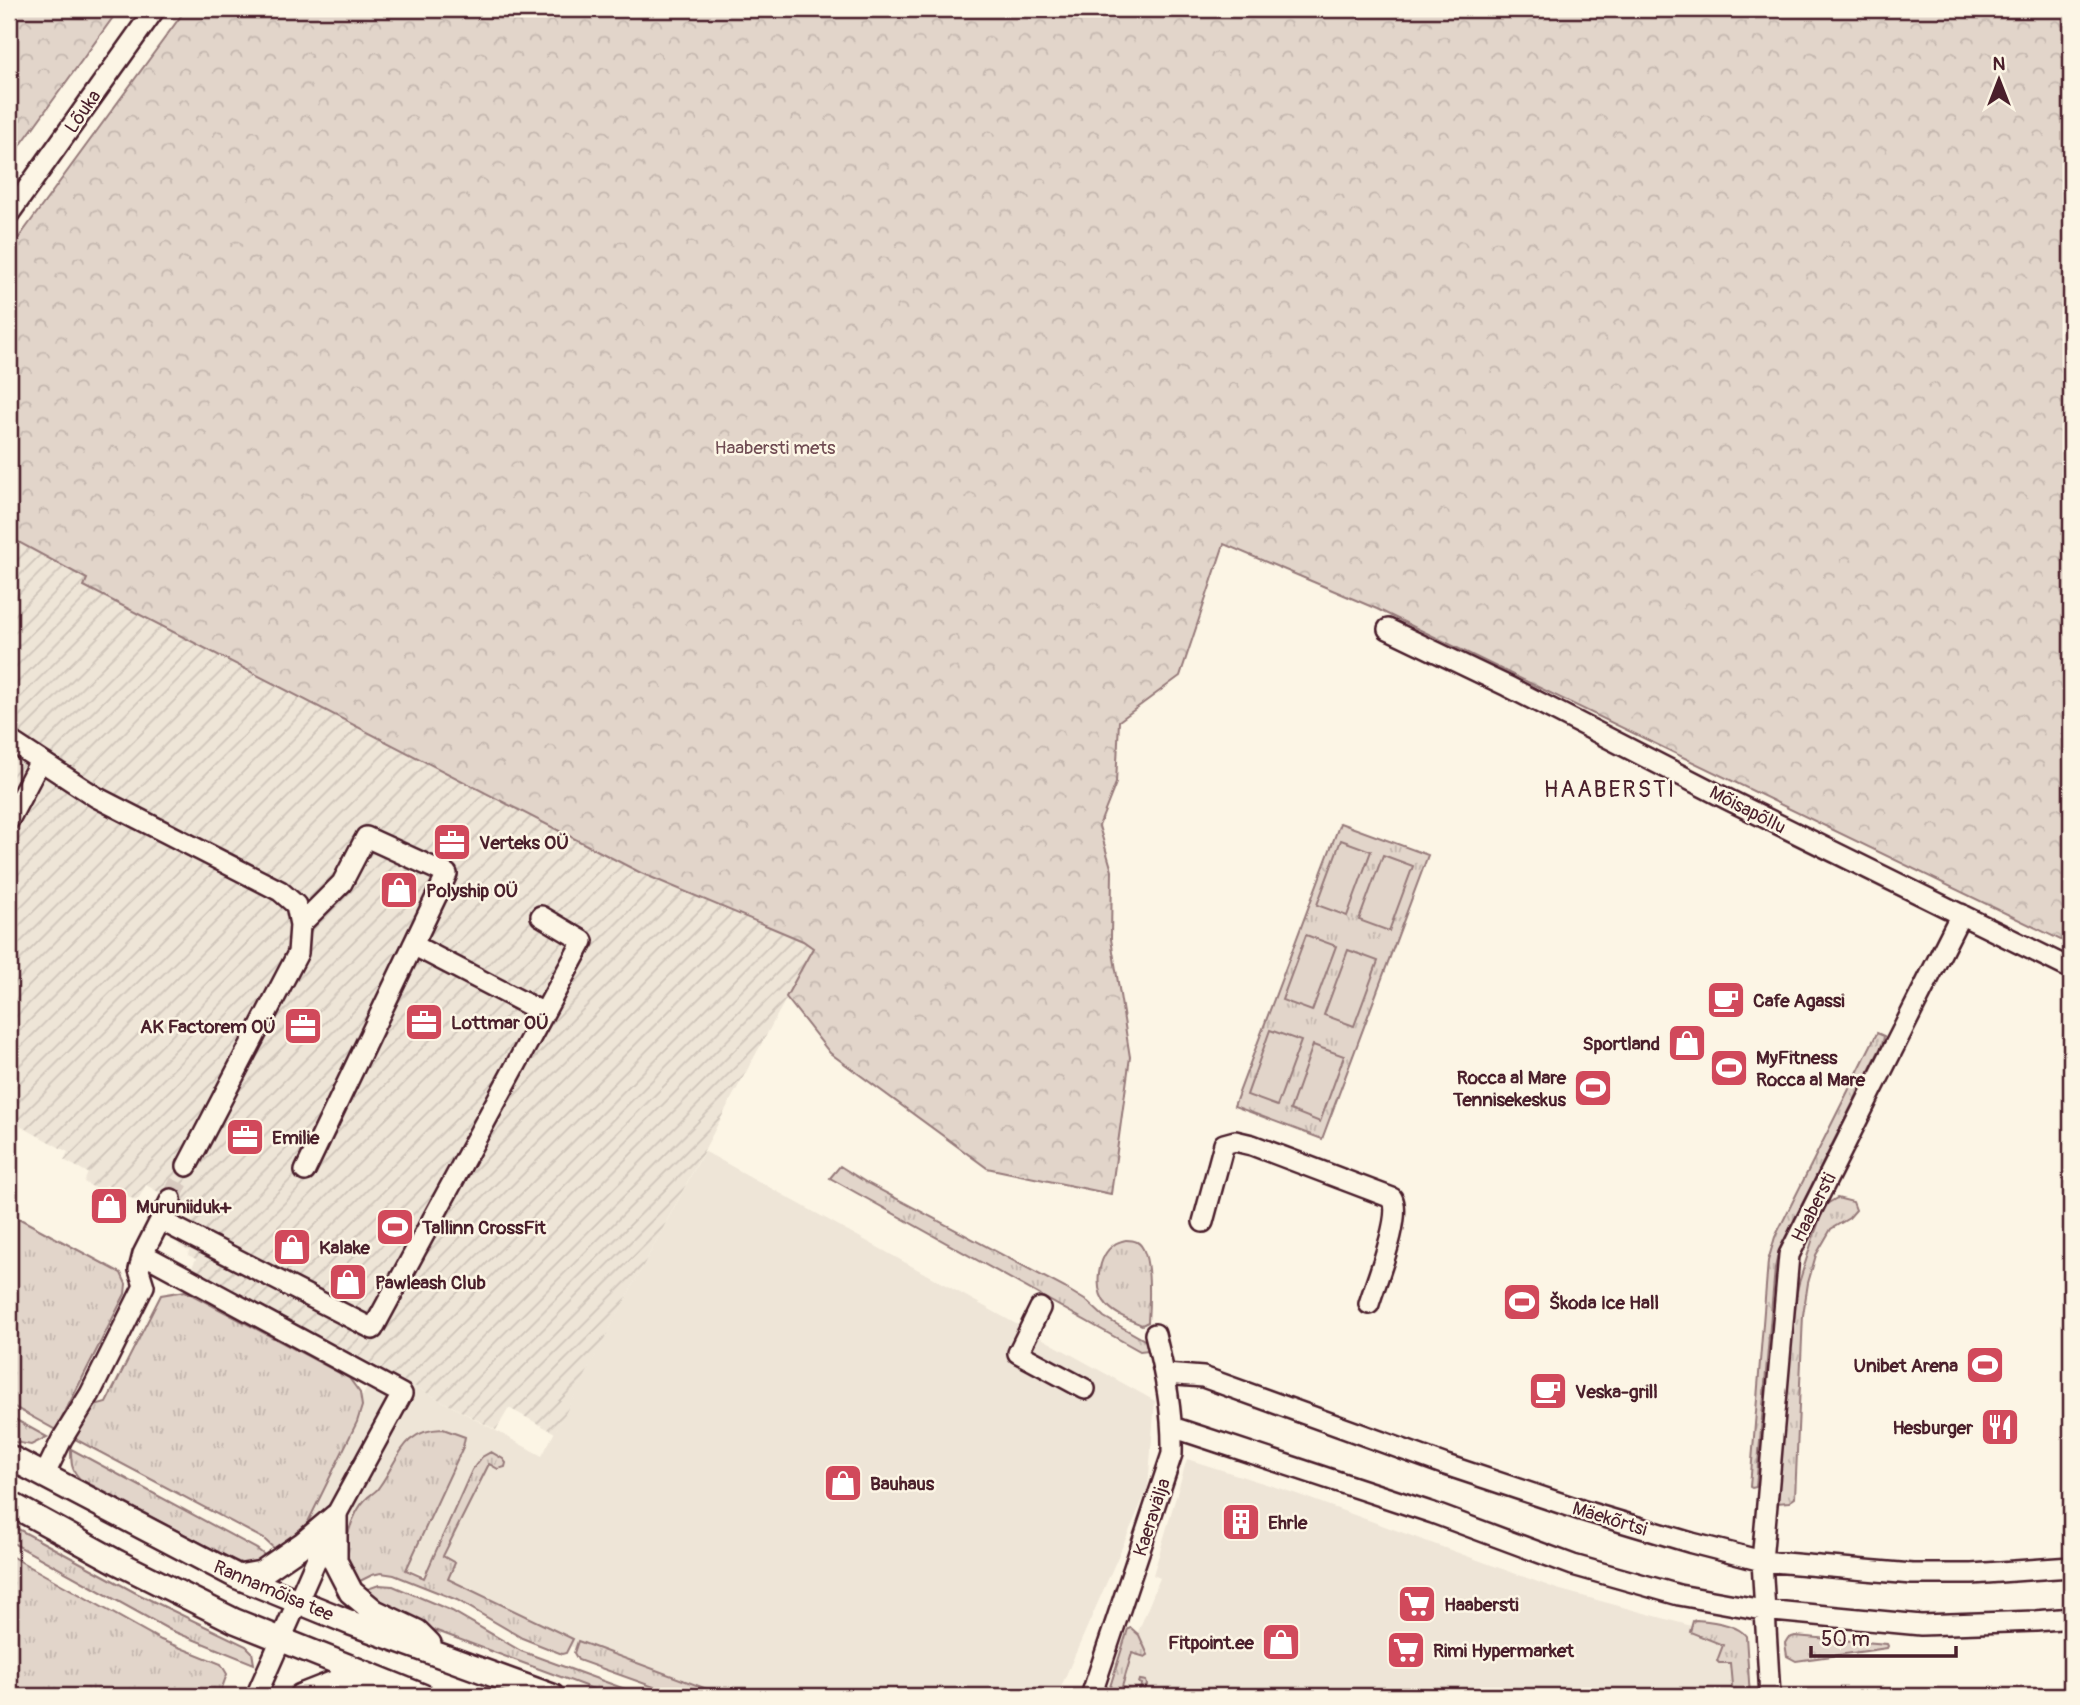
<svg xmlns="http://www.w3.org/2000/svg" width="2080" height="1705" font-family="Pangolin,sans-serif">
  <defs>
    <pattern id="industrial-furrows" width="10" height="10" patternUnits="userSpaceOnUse" patternTransform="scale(1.75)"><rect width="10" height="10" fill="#eee5d7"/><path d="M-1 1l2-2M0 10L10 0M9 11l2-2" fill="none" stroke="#cec4b9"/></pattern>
    <pattern id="grass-tufts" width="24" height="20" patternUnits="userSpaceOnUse" patternTransform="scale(1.75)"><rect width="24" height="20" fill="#e2d5ca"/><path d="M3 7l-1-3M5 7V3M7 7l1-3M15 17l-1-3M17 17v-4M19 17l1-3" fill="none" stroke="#c3b6ae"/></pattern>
    <pattern id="forest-crowns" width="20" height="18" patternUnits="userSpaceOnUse" patternTransform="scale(1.75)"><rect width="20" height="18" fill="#e2d5ca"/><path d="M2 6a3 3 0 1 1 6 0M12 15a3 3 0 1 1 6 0" fill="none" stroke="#c3b6ae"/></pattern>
  </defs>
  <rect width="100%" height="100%" fill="#fcf5e5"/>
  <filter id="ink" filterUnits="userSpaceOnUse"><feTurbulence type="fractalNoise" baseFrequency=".0143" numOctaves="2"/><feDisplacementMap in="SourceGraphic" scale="14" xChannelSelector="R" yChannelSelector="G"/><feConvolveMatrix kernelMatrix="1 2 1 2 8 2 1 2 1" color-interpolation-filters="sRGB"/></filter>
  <g filter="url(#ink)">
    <path fill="#eee5d7" d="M704,1151L1155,1401L1148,1488L1057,1696H707L556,1641L432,1578L295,1527L378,1366L542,1456Z
      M1187,1459L1294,1493L1557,1589L1735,1638L1740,1696H1112L1160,1578L1153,1575Z"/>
    <path fill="url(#industrial-furrows)" d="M9,537L87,579L85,585L641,873L803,941L814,948L729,1103L555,1433L509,1408L496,1430L192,1267L196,1259L188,1255L189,1251L178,1245L196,1213L146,1185L137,1201L106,1185L102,1192L84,1182L88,1173L64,1160L68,1152L9,1120Z"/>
    <path fill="url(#grass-tufts)" stroke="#967a7a" stroke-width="2" d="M1340,823L1428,855L1322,1139L1234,1106Z
      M1877,1033L1884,1036L1883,1043L1779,1250L1775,1268L1756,1487L1752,1488L1750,1487L1768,1261L1775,1237Z
      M840,1166L867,1183L1065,1288L1088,1302L1104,1317L1146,1341L1149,1350L1140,1351L830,1178Z
      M1837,1198L1853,1202L1856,1210L1849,1218L1831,1229L1816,1255L1808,1283L1803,1315L1795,1498L1789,1502L1777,1503L1791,1330L1798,1286L1813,1238L1825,1205Z
      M9,1213L121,1273L126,1284L125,1294L56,1430L9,1404Z
      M1126,1240C1129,1240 1133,1240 1137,1242C1153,1250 1149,1306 1148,1322L1142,1325C1130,1320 1116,1315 1107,1305C1093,1290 1097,1256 1115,1244C1116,1243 1124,1240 1126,1240Z
      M185,1291L349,1378L360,1393L362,1406L357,1422L308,1522L278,1552L264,1539L75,1439L87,1408L106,1403L161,1295Z
      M9,1416L47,1437L31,1445L9,1441Z
      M443,1429L465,1437L463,1447L406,1570L424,1578L472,1470L482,1457L491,1452L503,1459L506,1463L505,1467L498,1469L489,1464L443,1556L455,1563L448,1579L573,1639L566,1653L562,1654L522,1638L457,1600L394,1575L381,1573L372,1575L354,1584C348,1565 343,1550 349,1531C352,1520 359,1505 367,1498C371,1494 376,1492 379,1487C400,1458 401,1430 443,1429Z
      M71,1449L257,1549L268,1558L260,1564L246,1565L231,1559L80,1479C71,1470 71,1462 71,1449Z
      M9,1524L136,1593L246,1646L252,1652L254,1664L170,1630L9,1541Z
      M9,1555L161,1640L221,1664L227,1674L219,1696H9Z
      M379,1585L393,1586L452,1611L521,1651L644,1696H612L402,1618L362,1591Z
      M1696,1620C1711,1621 1737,1624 1746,1636L1750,1696H1733L1730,1663H1719L1717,1661L1723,1645L1690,1632L1693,1621Z
      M1131,1628L1139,1635L1148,1655L1145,1657L1132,1653L1122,1687L1138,1693L1142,1684L1139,1683L1140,1680L1146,1681L1147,1685L1141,1696H1109V1690L1128,1629Z
      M1795,1636L1887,1644L1888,1646L1887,1648L1796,1661L1787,1656L1785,1643L1788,1638Z
      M578,1641L718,1693L717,1696H679L578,1660L574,1653Z"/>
    <path fill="url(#forest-crowns)" stroke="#967a7a" stroke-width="2" d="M9,9H119L9,161Z
      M186,9H2071V945L1377,609L1224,544L1180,676L1119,721L1116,783L1099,826L1112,871L1111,939L1130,1057L1111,1194L987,1168L830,1053L786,997L813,948L803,941L641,873L84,586L87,579L9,537V251Z"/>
    <path fill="#e2d5ca" stroke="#967a7a" stroke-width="2" d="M1341,840L1371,851L1347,916L1317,905Z
      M1383,855L1413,866L1389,931L1359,920Z
      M1306,935L1336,946L1312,1011L1282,1000Z
      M1348,950L1378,961L1354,1026L1324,1015Z
      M1270,1030L1301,1041L1277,1106L1247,1095Z
      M1313,1045L1344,1056L1320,1122L1290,1110Z"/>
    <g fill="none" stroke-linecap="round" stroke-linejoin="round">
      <path stroke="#d8cac0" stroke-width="19" stroke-dasharray="19 10" stroke-linecap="butt" d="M171,1199L187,1166"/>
      <g stroke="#4a1f2b" stroke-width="24">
        <path id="minor" d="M9,214L155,9
          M1388,629L1507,686L1729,800L2071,969
          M9,740L96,797L280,891L296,905L300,925L298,953L187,1166
          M9,820L40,761
          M300,925L342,883L366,837L447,874L305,1171
          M413,945L544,1013
          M160,1220L373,1329L583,941L541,916
          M1203,1222L1224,1144L1235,1141L1252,1145L1392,1198C1403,1216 1376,1281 1369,1304
          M143,1254L402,1394L335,1517L256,1696
          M1040,1308L1018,1353L1085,1389
          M1165,1374L1203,1377L1446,1465L1581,1510L1692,1543L1762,1561L1912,1574H1972L2071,1567
          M1172,1427L1433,1513L1573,1565L1679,1595L1763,1610L1921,1625L2036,1621L2071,1618
          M44,1476L62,1439L90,1394L144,1286L139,1270L143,1254L171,1199
          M1091,1696L1172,1454C1173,1412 1165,1374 1155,1334
          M1770,1696L1762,1561L1789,1255L1961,914"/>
      </g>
      <g stroke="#4a1f2b" stroke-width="28">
        <path id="major" d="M9,1457L238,1577L351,1623L552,1696
          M9,1503L117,1562L235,1621L422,1696
          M335,1517V1561L351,1592L375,1612L417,1632L429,1644
          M238,1577L261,1573L303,1544L335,1517
          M301,1696L334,1683L372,1682"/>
      </g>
      <use href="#minor" stroke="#fcf5e5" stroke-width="19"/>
      <use href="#major" stroke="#fcf5e5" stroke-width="23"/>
    </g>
  </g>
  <defs>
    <g id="office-square" transform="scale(2.0125)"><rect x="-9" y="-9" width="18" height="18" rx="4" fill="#d1495b" stroke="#fcf5e5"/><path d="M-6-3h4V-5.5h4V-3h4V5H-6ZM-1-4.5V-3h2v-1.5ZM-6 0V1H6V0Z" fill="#fff"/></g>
    <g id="shop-square" transform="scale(2.0125)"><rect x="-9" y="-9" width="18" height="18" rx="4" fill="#d1495b" stroke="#fcf5e5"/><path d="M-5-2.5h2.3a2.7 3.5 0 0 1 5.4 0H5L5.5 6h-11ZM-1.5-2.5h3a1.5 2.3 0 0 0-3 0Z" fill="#fff"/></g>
    <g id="cafe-square" transform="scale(2.0125)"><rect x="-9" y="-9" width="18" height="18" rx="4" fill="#d1495b" stroke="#fcf5e5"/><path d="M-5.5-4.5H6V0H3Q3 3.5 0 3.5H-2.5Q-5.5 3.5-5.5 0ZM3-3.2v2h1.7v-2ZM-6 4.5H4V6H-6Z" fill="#fff"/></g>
    <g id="stadium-square" transform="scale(2.0125)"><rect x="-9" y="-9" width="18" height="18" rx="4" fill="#d1495b" stroke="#fcf5e5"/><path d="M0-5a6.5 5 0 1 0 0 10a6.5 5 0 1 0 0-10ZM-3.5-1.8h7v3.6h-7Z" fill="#fff"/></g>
    <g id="restaurant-square" transform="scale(2.0125)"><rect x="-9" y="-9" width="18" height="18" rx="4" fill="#d1495b" stroke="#fcf5e5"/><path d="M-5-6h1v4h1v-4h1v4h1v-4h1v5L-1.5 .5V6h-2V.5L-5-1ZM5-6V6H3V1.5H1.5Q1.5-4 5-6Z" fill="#fff"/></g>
    <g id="building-square" transform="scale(2.0125)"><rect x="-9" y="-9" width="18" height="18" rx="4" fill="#d1495b" stroke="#fcf5e5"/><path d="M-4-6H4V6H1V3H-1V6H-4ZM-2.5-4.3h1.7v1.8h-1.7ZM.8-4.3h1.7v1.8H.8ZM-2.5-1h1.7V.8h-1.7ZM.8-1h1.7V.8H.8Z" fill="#fff"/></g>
    <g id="supermarket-square" transform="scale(2.0125)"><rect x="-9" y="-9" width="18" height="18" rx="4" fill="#d1495b" stroke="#fcf5e5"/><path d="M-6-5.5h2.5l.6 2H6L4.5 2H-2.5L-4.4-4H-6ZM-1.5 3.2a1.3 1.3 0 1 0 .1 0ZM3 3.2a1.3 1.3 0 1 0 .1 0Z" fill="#fff"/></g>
  </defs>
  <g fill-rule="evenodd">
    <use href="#office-square" x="452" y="842"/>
    <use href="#shop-square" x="399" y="890"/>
    <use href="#cafe-square" x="1726" y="1000"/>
    <use href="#office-square" x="424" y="1022"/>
    <use href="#office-square" x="303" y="1026"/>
    <use href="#shop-square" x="1687" y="1043"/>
    <use href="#stadium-square" x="1729" y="1068"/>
    <use href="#stadium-square" x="1593" y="1088"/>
    <use href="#office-square" x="245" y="1137"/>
    <use href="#shop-square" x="109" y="1206"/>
    <use href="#stadium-square" x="395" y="1227"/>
    <use href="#shop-square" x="292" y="1247"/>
    <use href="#shop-square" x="348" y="1282"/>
    <use href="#stadium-square" x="1522" y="1302"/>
    <use href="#stadium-square" x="1985" y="1365"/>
    <use href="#cafe-square" x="1548" y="1391"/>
    <use href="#restaurant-square" x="2000" y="1427"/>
    <use href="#shop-square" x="843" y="1483"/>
    <use href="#building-square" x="1241" y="1522"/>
    <use href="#supermarket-square" x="1417" y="1604"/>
    <use href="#shop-square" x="1281" y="1642"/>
    <use href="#supermarket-square" x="1406" y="1650"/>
  </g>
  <g text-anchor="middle" stroke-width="5" stroke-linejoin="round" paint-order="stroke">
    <g font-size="19" fill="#4a1f2b" stroke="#fcf5e5">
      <text transform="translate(82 111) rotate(-55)" y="7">Lõuka</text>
      <text transform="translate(1748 809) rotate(27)" y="7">Mõisapõllu</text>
      <text transform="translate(1813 1207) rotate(-63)" y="7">Haabersti</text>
      <text transform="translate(1151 1517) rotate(-72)" y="7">Kaeravälja</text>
      <text transform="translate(1610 1518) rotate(17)" y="7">Mäekõrtsi</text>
      <text transform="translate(274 1590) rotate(23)" y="7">Rannamõisa tee</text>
    </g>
    <g font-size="19" fill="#704c53" stroke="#fcf5e5">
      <text x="775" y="454">Haabersti mets</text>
    </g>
    <g font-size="19" font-weight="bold" fill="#4a1f2b" stroke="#fcf5e5" text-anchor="start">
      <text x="479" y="849">Verteks OÜ</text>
      <text x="426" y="897">Polyship OÜ</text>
      <text x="1753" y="1007">Cafe Agassi</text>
      <text x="451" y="1029">Lottmar OÜ</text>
      <text x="276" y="1033" text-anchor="end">AK Factorem OÜ</text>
      <text x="1660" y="1050" text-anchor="end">Sportland</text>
      <text x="1756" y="1064">MyFitness<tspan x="1756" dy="22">Rocca al Mare</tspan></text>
      <text x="1566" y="1084" text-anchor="end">Rocca al Mare<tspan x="1566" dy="22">Tennisekeskus</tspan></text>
      <text x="272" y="1144">Emilie</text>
      <text x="136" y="1213">Muruniiduk+</text>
      <text x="422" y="1234">Tallinn CrossFit</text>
      <text x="319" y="1254">Kalake</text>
      <text x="375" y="1289">Pawleash Club</text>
      <text x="1549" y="1309">Škoda Ice Hall</text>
      <text x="1958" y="1372" text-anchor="end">Unibet Arena</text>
      <text x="1575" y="1398">Veska-grill</text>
      <text x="1973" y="1434" text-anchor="end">Hesburger</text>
      <text x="870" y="1490">Bauhaus</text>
      <text x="1268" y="1529">Ehrle</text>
      <text x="1444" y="1611">Haabersti</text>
      <text x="1254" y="1649" text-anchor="end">Fitpoint.ee</text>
      <text x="1433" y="1657">Rimi Hypermarket</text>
    </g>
    <g font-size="23" letter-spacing="2" fill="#4a1f2b" stroke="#fcf5e5">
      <text x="1610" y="797">HAABERSTI</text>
    </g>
  </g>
  <rect width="2080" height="1705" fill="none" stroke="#fcf5e5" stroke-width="35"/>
  <rect x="18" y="18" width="2045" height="1670" fill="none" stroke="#4a1f2b" stroke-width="2.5" filter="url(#ink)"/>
  <g transform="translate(1999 80)" stroke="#fcf5e5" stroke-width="5" paint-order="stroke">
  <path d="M0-5L12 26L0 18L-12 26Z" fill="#4a1f2b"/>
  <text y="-10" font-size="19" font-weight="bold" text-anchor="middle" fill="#4a1f2b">N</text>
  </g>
  <path d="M1811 1646v10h145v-10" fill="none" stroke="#4a1f2b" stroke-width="3.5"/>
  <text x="1821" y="1646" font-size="21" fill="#4a1f2b" stroke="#fcf5e5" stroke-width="5" paint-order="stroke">50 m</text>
</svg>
